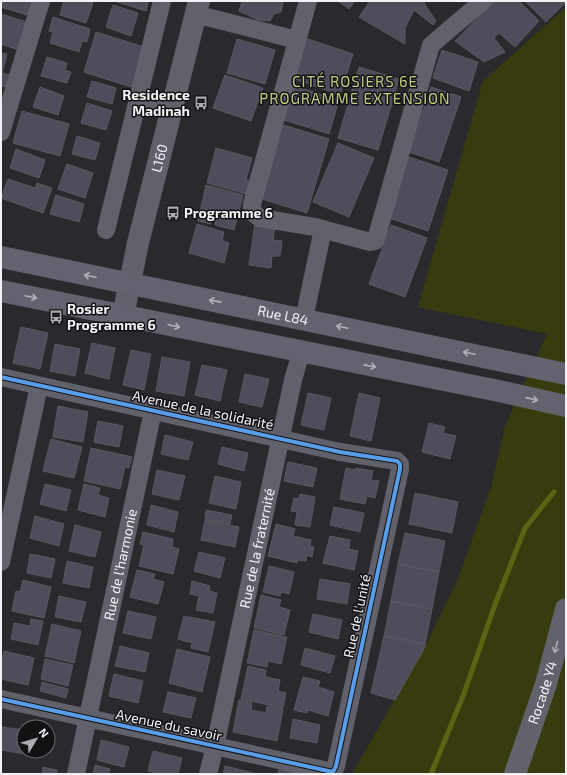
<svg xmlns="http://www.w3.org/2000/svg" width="567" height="775" font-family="'Exo 2',sans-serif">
  <rect width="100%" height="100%" fill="#2a2a2e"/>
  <path fill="#373b0e" d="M566,7V771L565,774H352L425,647L458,579L491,487L505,426L547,334L418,307L483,81Z"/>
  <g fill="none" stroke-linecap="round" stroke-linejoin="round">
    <path stroke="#5d6315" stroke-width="5" d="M431,774L463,696L496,602L525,528L554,492"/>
  </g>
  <path fill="#4e4d5c" stroke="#59595d" d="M1,1H31L27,15L1,7Z
    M64,1H86L93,3L86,23L60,15Z
    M114,1H142L148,3L146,11Z
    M242,1H283L281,12L274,14L270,21L258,20L239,11Z
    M338,1H355L349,9Z
    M370,1H425L424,3L436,21L433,25L414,10L405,28V44L359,17Z
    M494,1H519L539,21L515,47L499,33L494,38L505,52L484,62L455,41Z
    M525,1H566V2L546,22Z
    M113,5L138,13L131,36L106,27Z
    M1,14L27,22L19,50L1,44Z
    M53,17L90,29L87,42L82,41L79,52L50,43L53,32L49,31Z
    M96,32L144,47L131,87L84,72Z
    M305,38L353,54L340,95L292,78Z
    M237,39L275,50L265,84L227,73Z
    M442,50L478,62L469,91L433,78Z
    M1,53L7,54L2,73L14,76L10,88L1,86Z
    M47,57L67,63L65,70L71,72L67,83L41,76Z
    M359,67L399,79L378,150L338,138Z
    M225,75L263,88L251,121L213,108Z
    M92,81L116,88L112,104L87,97Z
    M294,86L339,100L329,134L284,120Z
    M40,87L64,96L58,115L33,107Z
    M431,87L461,97L439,162L409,152Z
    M87,103L112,111L106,130L81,123Z
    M22,111L69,124L60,156L13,143Z
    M284,125L329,139L307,213L262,199Z
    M77,136L100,143L95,160L72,154Z
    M338,143L374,158L349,217L313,202Z
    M216,148L252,158L246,180L254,182L250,195L207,183Z
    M16,149L45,160L39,178L10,168Z
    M409,157L448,170L428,231L389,218Z
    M67,164L93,173L85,198L58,189Z
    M8,179L35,188L37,183L52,188L43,213L1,198Z
    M206,185L243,195L234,230L215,225L216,222L211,221V224L198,221Z
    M56,195L84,204L79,222L50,214Z
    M197,224L224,232L222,241L229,243L224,263L189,253Z
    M255,224L275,227L273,240L282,241L280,256H272L271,268L249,265Z
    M391,225L427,238L405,297L369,284Z
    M21,327L48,333L40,369L13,363Z
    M92,343L115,348L109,379L85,373Z
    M55,344L80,349L75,376L50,371Z
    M131,350L151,354L144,390L123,385Z
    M162,357L190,362L184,396L156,391Z
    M202,365L227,370L220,401L195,395Z
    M245,374L269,379L262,407L239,402Z
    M308,393L331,398L324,430L301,425Z
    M359,393L380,398L371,441L350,436Z
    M58,406L88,412L83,442L53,437Z
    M98,421L123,426L119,447L94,442Z
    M429,423L445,427L443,433L456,436L450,459L422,452Z
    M165,435L193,442L188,460L161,454Z
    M51,439L82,447L74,478L43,471Z
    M222,447L248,453L244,471L218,464Z
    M91,448L132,457L129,468L125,467L120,489L84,481Z
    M288,462L317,468L313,487L284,481Z
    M346,468L356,470V468L373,471L371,480L379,481L375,498L367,496L365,504L340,499Z
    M157,470L185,476L179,500L152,494Z
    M215,476L241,482L236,509L209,503Z
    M45,484L71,490L66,511L40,504Z
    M84,484L100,488L98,495L109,498L105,517L78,510Z
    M415,493L458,502L452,533L409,524Z
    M300,494L315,497L310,527L295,525L297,512L291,511L294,498L299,499Z
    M151,505L178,512L174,532L147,525Z
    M334,507L364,513L360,532L330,525Z
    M206,510L232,515L230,524L205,519Z
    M35,516L64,524L59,546L30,538Z
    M205,520L239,527L235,547L201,540Z
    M276,524L295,529L293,536L311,540L310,546L314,547L312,557L307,555L306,561L298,560L297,563L268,556Z
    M75,525L101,532L95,557L69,551Z
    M143,532L173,539L172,547L179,549L173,574L139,566L144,545L140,544Z
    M405,533L445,541L439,572L398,564Z
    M330,536L350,540L349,549L358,551L354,570L323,563Z
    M199,552L225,558L220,578L194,571Z
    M30,554L55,559L51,578L27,573Z
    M67,561L93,567L89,588L63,583Z
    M398,564L439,572L432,609L391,601Z
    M269,566L294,572L289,594L281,592L280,596L263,592Z
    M137,570L155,574L153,579L164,582L158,604L130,597Z
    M320,579L350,584L347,604L317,599Z
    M23,580L51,587L44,618L12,611L16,591L20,592Z
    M192,581L210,586L209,591L217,593L213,613L196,610L199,596L190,594Z
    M261,595L281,600L279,607L290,610L284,635L254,628Z
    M59,596L86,602L81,622L55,617Z
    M391,601L432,609L425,644L384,636Z
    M128,611L156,617L151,639L123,633Z
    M313,614L342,620L338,639L309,632Z
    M184,616L215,622L208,652L191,648L192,643L178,639Z
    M31,619L43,621L38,645L11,639L14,623L30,626Z
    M52,624L81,631L74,663L45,656Z
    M254,630L287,637L281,664L268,661L267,667L247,663Z
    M384,636L425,644V647L395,700L371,693Z
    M120,646L149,653L145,672L115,666Z
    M305,648L335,656L330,673L301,665Z
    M177,649L210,657L202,692L169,683Z
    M4,651L34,658L28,685L1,679V664Z
    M45,659L73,665L68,686L41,679Z
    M248,666L266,670L265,677L280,680L278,691L286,693L283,708L241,699Z
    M114,674L143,681L138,703L109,696Z
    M303,677L320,681L318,687L334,692L328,716L308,710L307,713L294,710Z
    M42,682L68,689L66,698L40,691Z
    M168,692L196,698L191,718L163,712Z
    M239,700L252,703L251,710L266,713L267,706L283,709L277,741L233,732Z
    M293,719L320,725L317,743L290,738Z
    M1,727L24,730V751H39L38,756L1,750Z
    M101,740L129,747L124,767L97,760Z
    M153,751L182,758L178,774H159L148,771Z
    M95,765L110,769L108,774H93Z
    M225,766L253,773L252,774H223Z
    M43,767L57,770V774H42Z
    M279,769L300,774H278Z"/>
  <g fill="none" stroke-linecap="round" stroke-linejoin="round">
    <g stroke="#61616c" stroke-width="18">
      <path d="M308,1L252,204V212L260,218L315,227L370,242L375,241L377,236L431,45L483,1"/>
      <path d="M195,14L297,40"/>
      <path d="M138,97L171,106"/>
      <path d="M1,132L41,1"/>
      <path d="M106,230L162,1"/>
      <path d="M304,319L323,229"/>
      <path d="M1,377L340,452L397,461L400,464V469L336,766L333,772L1,699"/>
      <path d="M1,562L39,386"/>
      <path id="s1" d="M76,774L153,411"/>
      <path id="s2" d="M208,774L215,746L293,380L301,352"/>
    </g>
    <path stroke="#61616c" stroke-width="22" id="s3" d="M123,316L138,243L199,1"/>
    <g stroke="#63626f" stroke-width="22">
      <path id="s4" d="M1,257L566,374"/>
      <path d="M1,291L499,391L566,406"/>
    </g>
    <path stroke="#62626c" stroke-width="22" id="s5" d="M515,774L546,684L566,609"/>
    <g stroke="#121215" stroke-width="6">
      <path id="cycleway" d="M1,377L340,452L397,461L400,464V469L336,766L333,772L1,699"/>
    </g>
    <use href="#cycleway" stroke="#5a9eea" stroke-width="4"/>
  </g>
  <defs><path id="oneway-shaft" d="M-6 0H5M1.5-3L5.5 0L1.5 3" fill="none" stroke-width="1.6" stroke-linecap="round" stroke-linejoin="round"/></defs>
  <g stroke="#b2b1b9">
    <use href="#oneway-shaft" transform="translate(90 276) rotate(-168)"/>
    <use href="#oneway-shaft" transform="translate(31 297) rotate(12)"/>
    <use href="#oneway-shaft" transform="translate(215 301) rotate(-169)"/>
    <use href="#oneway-shaft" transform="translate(174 326) rotate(12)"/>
    <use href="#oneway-shaft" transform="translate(342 327) rotate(-168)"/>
    <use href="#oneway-shaft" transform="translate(469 353) rotate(-168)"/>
    <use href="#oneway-shaft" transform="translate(370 366) rotate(11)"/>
    <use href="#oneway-shaft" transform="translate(532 399) rotate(13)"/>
  </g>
  <use stroke="#aaaab1" href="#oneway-shaft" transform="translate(556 647) rotate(105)"/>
  <defs>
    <g id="bus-bare" transform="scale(1.08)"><path d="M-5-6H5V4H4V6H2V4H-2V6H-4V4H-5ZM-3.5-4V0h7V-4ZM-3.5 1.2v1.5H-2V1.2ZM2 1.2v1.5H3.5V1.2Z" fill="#acacb0" stroke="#121215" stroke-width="2.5" paint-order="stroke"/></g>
  </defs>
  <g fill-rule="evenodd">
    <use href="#bus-bare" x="201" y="103"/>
    <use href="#bus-bare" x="173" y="213"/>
    <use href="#bus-bare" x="56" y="317"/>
  </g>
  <g text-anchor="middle" stroke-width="3" stroke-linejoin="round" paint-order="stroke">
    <g font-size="14" font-weight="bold" fill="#f2f2f6" stroke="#121215" text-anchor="start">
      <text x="190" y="100" text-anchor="end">Residence<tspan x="190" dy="16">Madinah</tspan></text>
      <text x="184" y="218">Programme 6</text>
      <text x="67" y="314">Rosier<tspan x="67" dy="16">Programme 6</tspan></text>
    </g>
    <g font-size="14" fill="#f2f2f6" stroke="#121215">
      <text dy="5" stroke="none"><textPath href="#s3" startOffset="162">L160</textPath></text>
      <text dy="5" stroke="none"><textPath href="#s4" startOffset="288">Rue L84</textPath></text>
      <text transform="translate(203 410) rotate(12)" y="5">Avenue de la solidarité</text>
      <text dy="5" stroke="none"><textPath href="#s2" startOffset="231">Rue de la fraternité</textPath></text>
      <text dy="5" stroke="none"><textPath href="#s1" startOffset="214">Rue de l'harmonie</textPath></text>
      <text transform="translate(357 616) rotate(-78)" y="5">Rue de l'unité</text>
      <text dy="5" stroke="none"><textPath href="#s5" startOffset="86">Rocade Y4</textPath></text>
      <text transform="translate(169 725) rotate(12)" y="5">Avenue du savoir</text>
    </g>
    <g font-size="15" letter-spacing="1" fill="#c2cd80" stroke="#121215">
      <text x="355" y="87">CITÉ ROSIERS 6E<tspan x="355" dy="17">PROGRAMME EXTENSION</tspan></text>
    </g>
  </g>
  <rect width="567" height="775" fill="none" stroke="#f2f2f6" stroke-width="4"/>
  <g transform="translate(36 739) rotate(52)"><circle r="19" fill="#121215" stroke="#6c6c6f"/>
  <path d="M0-3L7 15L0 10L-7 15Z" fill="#acacb0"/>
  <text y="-6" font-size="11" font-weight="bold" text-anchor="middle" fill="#f2f2f6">N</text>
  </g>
</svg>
